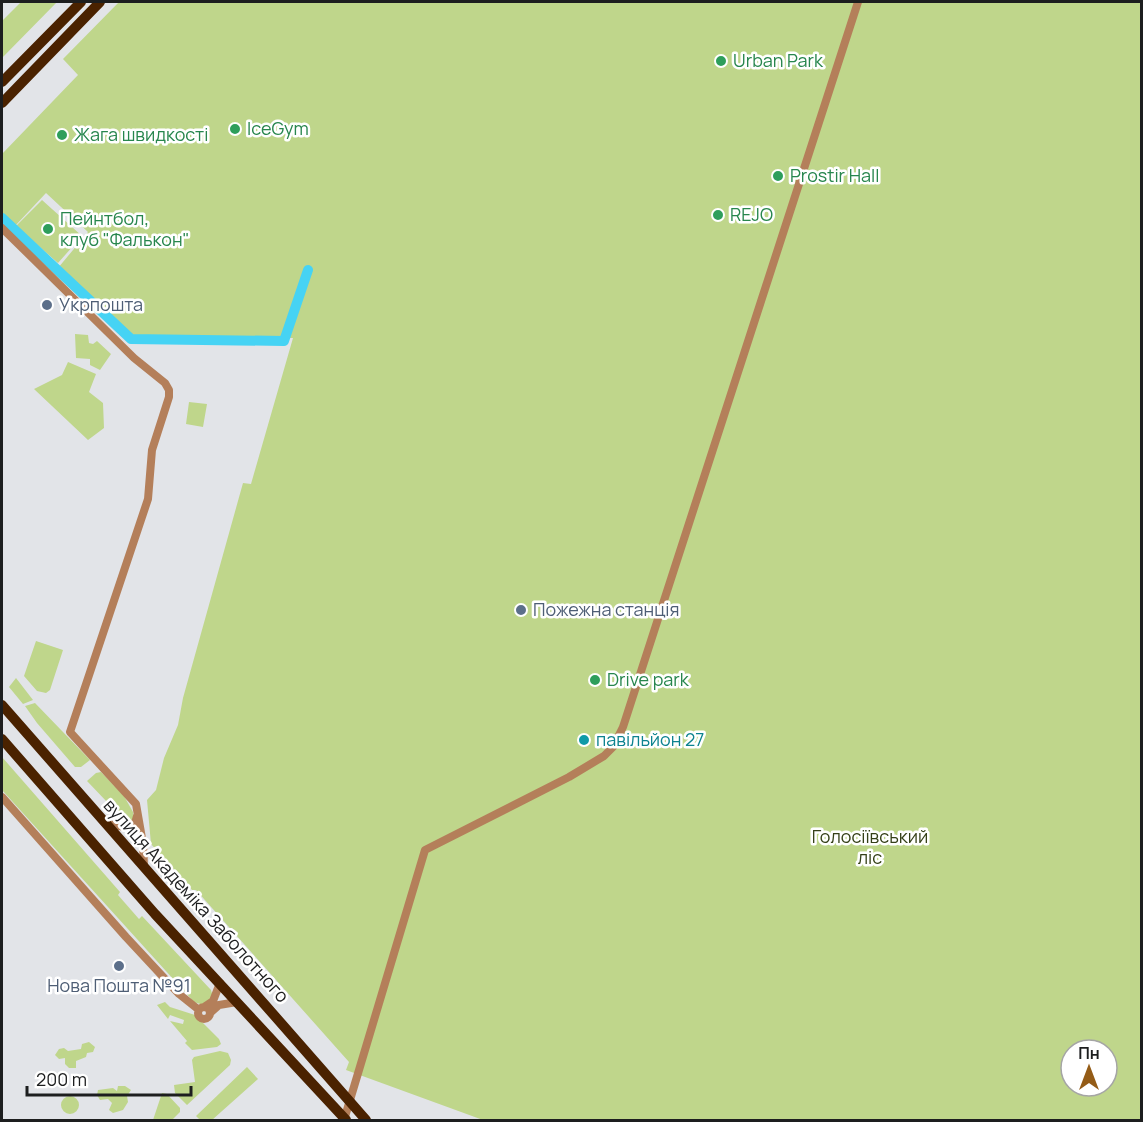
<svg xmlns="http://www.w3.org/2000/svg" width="1143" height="1122" font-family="Manrope,sans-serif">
  <rect width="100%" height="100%" fill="#e2e4e8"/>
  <path fill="#bfd68b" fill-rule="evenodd" d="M21,2H57L2,58V21Z
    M119,2H1141V1120H483L346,1070L349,1062L196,890H192L151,844L147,800L156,790L164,758L178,725L183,698L243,483L251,484L293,338H132L58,268L88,232L46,193L15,226L2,214V154L78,75L63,59ZM1071,1050H1107V1086H1071Z
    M42,200L82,236L58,263L16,226Z
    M75,334L88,335L89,343L93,344L97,341L111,354L100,370L90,365V351V359L76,358Z
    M68,362L96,374L89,392L103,403L104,428L88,440L34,389L62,375Z
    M189,402L207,404L203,427L186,424Z
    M36,641L63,650L50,690L46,693L37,691L24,676Z
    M16,678L33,700L23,704L9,687Z
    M35,703L90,760L81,767H75L37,723L25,706Z
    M2,757L120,892L118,895L139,919L142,916L211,990L213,997L203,1005L194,1002L2,790Z
    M101,772L124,796L133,812L134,819L128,824L87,781L96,773Z
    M165,1002L170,1007L195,1015L219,1039L221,1044L217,1047L192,1050L185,1043L187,1041L170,1021L183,1024L184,1020L170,1015L168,1019L157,1005Z
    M89,1042L95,1047L93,1052L87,1053L86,1057L76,1061V1068H69L65,1064V1058L59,1059L55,1055L59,1049L64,1048L68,1051L81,1049L82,1044Z
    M220,1051L228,1053L231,1060L230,1065L187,1105L175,1093L174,1085L195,1082L192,1060L194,1057Z
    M247,1067L258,1079L212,1120H200L196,1116Z
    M118,1086H125L131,1090L127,1096L128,1102L123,1110L113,1113L109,1110L112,1103L108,1099L100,1100L97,1095L98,1090L113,1088L117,1091Z
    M162,1093L167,1094L180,1108V1112L172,1120H153Z
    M61 1105a9 9 0 1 1 18 0a9 9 0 1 1-18 0Z"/>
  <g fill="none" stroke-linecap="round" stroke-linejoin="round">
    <path stroke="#46d3f4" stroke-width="10" d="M2,218L131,339L284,341L308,270"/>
    <path stroke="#b47f5a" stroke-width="8" d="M2,228L134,358L165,383L169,390V397L152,450L148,499L70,732L136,804L143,844L144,866
      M2,797L126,937L179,994L199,1010
      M108,824L125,827L135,823L137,816
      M204,1007L213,1001L220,983
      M198 1013a6 6 0 1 1 12 0a6 6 0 1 1-12 0Z
      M210,1013L219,1005L237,1002
      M344,1120L425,850L569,777L604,756L613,747L623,727L858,2"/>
    <path stroke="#4a2200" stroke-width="10" d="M2,82L81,2
      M2,103L100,2
      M2,705L366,1120
      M2,739L155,914L346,1120"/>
  </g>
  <g fill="#2e9e5b" stroke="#fff" stroke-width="2">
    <circle cx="721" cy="61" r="6"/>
    <circle cx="235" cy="129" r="6"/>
    <circle cx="62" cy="135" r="6"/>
    <circle cx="778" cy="176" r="6"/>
    <circle cx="718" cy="215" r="6"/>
    <circle cx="48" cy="229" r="6"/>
    <circle cx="595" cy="680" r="6"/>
  </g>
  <g fill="#5c6f8a" stroke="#fff" stroke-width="2">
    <circle cx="47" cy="305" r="6"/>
    <circle cx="521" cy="610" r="6"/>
    <circle cx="119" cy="966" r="6"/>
  </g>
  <circle fill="#0f9aa8" stroke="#fff" stroke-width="2" cx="584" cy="740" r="6"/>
  <g text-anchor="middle" stroke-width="5" stroke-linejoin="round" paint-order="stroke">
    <g font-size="18" fill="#27864d" stroke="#fff" text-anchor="start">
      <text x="733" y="67">Urban Park</text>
      <text x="247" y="135">IceGym</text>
      <text x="74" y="141">Жага швидкості</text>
      <text x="790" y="182">Prostir Hall</text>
      <text x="730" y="221">REJO</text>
      <text x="60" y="225">Пейнтбол,<tspan x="60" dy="21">клуб "Фалькон"</tspan></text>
      <text x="607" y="686">Drive park</text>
    </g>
    <g font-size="18" fill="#4e5e75" stroke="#fff" text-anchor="start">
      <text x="59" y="311">Укрпошта</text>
      <text x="533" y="616">Пожежна станція</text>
      <text x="119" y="992" text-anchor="middle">Нова Пошта №91</text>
    </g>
    <g font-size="18" fill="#0d838f" stroke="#fff" text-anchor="start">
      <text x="596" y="746">павільйон 27</text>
    </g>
    <g font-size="18" fill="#354018" stroke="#fff">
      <text x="870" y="843">Голосіївський<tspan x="870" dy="21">ліс</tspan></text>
    </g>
    <g font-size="18" fill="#1d1e1f" stroke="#fff">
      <text transform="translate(196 901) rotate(48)" y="6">вулиця Академіка Заболотного</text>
    </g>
  </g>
  <rect width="1143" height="1122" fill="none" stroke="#1d1e1f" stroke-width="6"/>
  <g transform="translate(1089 1068)"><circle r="28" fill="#ffffff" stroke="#a5a5a5" stroke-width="1.5"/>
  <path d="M0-4.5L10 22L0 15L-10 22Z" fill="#945c17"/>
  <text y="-9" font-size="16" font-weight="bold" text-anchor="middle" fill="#1d1e1f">Пн</text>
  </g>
  <path d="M27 1086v9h164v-9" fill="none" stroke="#1d1e1f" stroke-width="3"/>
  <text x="36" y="1086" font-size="18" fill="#1d1e1f" stroke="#ffffff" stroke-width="4.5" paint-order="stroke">200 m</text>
</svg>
